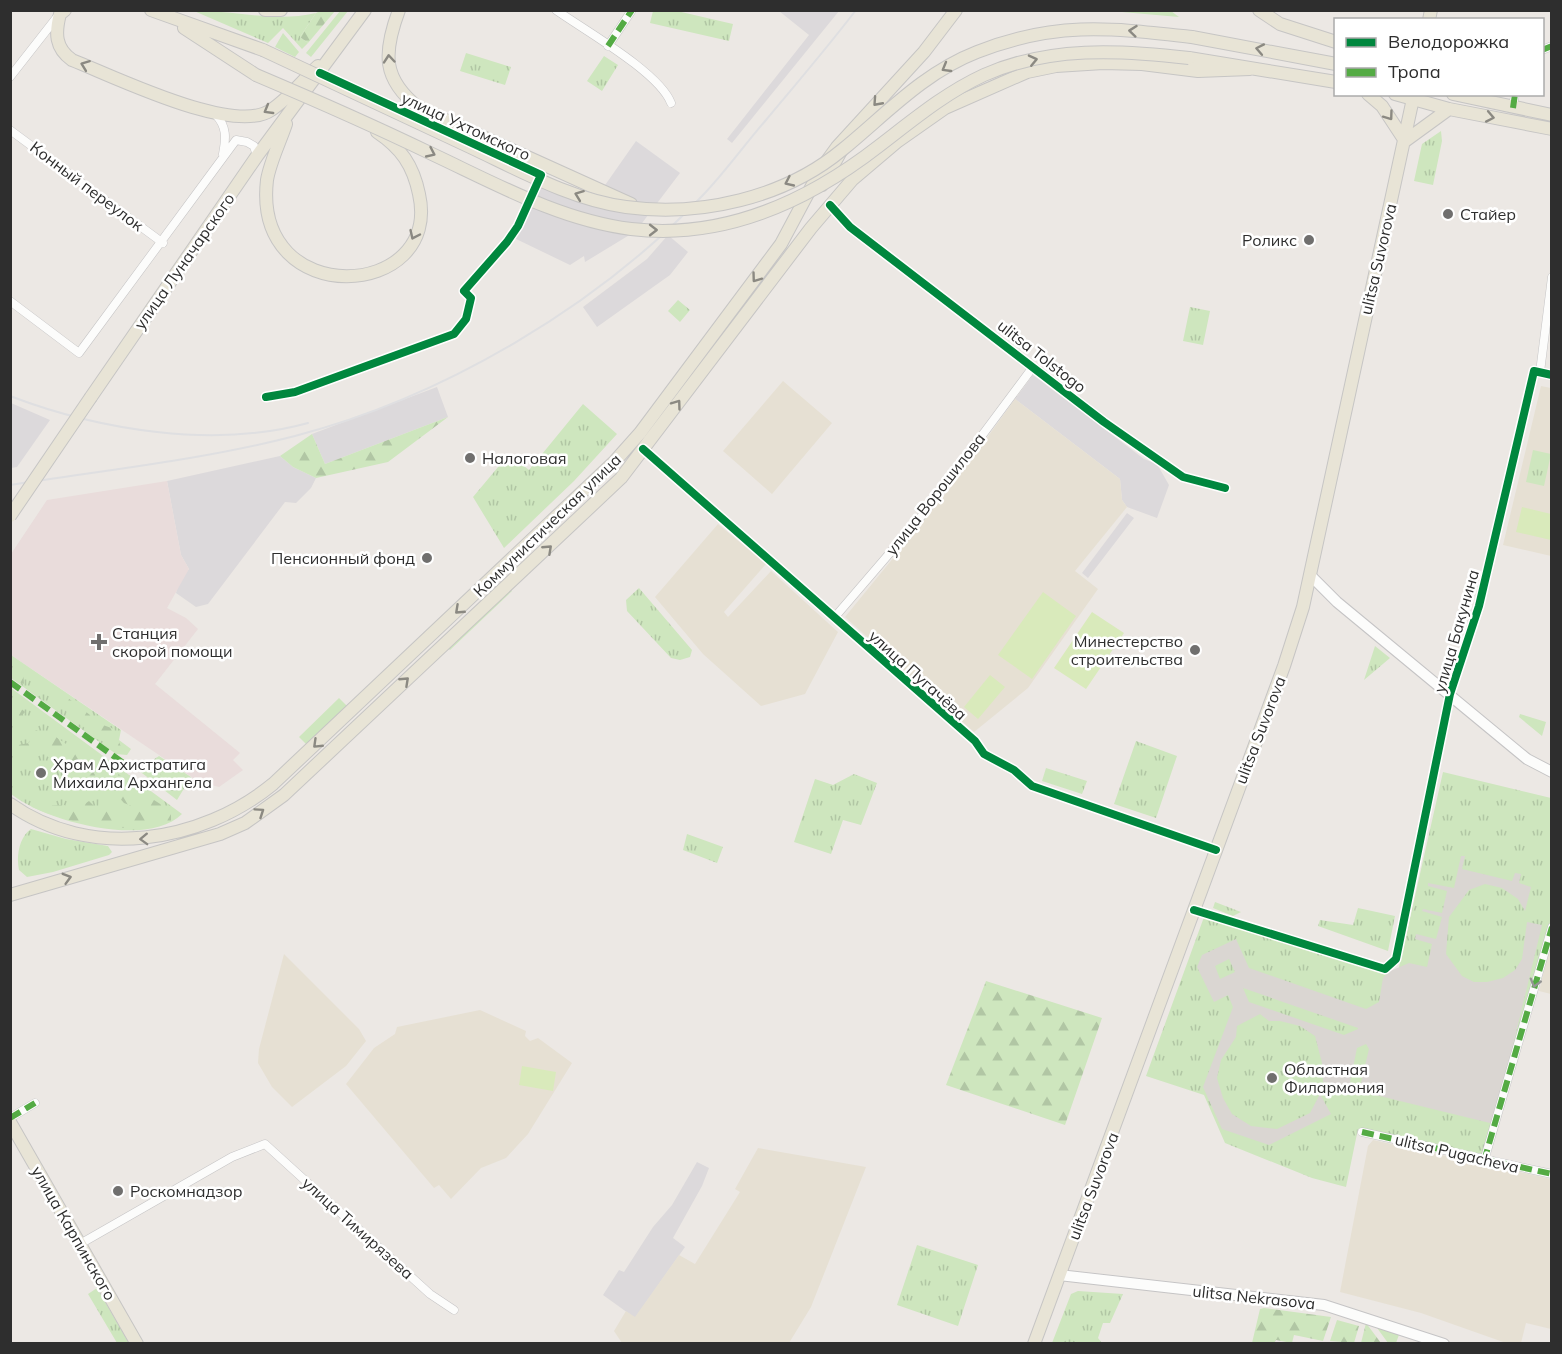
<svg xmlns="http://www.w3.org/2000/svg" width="1562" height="1354" font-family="Mulish,sans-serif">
  <defs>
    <pattern id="grass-tufts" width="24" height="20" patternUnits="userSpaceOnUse" patternTransform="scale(1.5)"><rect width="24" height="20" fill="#cee6be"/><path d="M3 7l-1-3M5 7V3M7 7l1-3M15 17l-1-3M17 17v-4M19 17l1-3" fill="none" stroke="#b1c6a4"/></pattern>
    <pattern id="forest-firs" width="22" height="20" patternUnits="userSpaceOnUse" patternTransform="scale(1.5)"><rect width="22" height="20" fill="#cee6be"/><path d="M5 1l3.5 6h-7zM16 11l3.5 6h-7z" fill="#b1c6a4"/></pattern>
  </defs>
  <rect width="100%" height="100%" fill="#ece8e4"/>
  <path fill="#dcd9db" d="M779,11H839L732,143L727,139L809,35Z
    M636,141L680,173L636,231L585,262L584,256L570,265L514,238L543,182L591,199L603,188Z
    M668,235L688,252L670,275L597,327L583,307L647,259Z
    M1033,375L1144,459L1157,464L1169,485L1157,518L1127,507L1122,500L1120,479L1015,399Z
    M437,387L448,417L325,464L312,434Z
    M11,403L50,420L17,467L11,468Z
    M280,456L293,467L316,478L311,488L296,503L285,502L208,604L196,607L176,593L180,580L189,569L181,555L167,481Z
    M1127,513L1134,518L1088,578L1082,573Z
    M697,1162L709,1168L702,1186L673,1238L685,1247L635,1318L603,1295L619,1270L624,1272L653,1227L672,1205Z"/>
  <path fill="#e6e0d3" d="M783,381L832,423L772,494L723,451Z
    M1541,386L1551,388V556L1503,545Z
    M1015,399L1120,479L1122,500L1127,507L1075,571L1098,589L1028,688L974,732L845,617L952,486Z
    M718,524L766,564L724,612L728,617L771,571L838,632L805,694L761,706L703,654L655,597Z
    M1551,942L1552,994H1551L1539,991Z
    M284,954L359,1029L366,1041L346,1066L292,1107L272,1087L258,1063L259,1049Z
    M480,1010L526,1031L525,1036L530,1041L538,1038L572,1063L528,1134L506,1158L481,1168L451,1199L439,1185L434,1188L346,1084L374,1048L395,1034L397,1027Z
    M1373,1140L1551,1179V1329L1526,1323L1521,1343H1506L1421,1313L1340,1292L1368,1146Z
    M758,1148L866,1167L811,1307L789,1343H622L614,1331L626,1311L635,1317L679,1255L695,1264L740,1192L735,1189Z"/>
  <path fill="#e9dcdb" d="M167,481L181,555L189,569L167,608L186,618L198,629L155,684L240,753L233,760L243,770L219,787L199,782L11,655V554L47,500Z"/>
  <path fill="url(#grass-tufts)" d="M194,11C238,10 273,23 316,13L300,37L308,43L302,49L283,28L268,43Z
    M677,11L733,24L729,41L650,23L653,11Z
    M1118,11H1171L1179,17L1122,12Z
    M283,33L299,52L295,57L275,47Z
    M466,53L511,67L505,85L460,71Z
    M604,56L618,65L602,91L587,81Z
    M1441,131L1442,141L1433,185L1414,181L1422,144Z
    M678,300L690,310L680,322L668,311Z
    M1190,307L1210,311L1203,345L1183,341Z
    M583,404L617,434L574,481L504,548L473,497L509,454L529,470Z
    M1533,450L1551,454L1544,486L1526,482Z
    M506,585L512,591L450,650L442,643Z
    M639,588L692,650L690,657L680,660L671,658L627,611L626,600Z
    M1375,646L1390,658L1364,680Z
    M11,655L121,730L119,740L131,749L127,755L116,754L11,678Z
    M11,688L182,814C147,849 45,821 11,794Z
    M339,698L347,706L307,745L299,737Z
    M1520,714L1546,722L1542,736L1519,717Z
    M1136,741L1177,756L1156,818L1114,804Z
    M159,756L191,777L177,800L138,770Z
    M1046,768L1087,781L1082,794L1042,781Z
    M1443,772L1551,798V923L1483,1155L1358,1129L1346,1187L1312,1178L1225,1143L1204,1095L1146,1076L1204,917L1397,976Z
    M854,774L877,783L861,825L843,820L831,854L794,842L815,779L833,785Z
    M31,829L66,839L108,846L112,852L109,855L53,872L27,877L19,870C16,857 19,837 31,829Z
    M687,834L723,847L717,863L683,850Z
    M1215,902L1241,912L1233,916L1213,908Z
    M1358,908L1395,916L1388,951L1318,926L1320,920L1353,925Z
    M917,1245L978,1265L958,1326L897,1305Z
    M97,1288L129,1343H117L88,1294Z
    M1078,1291L1123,1294L1110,1323H1103L1098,1338L1102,1343H1052L1071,1294Z"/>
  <path fill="url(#forest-firs)" d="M322,10L335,11L308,43L300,37L316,13Z
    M340,11H348L311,57L306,53Z
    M448,417L388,462L316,478L293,467L280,456L312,434L325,464Z
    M20,664L33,672L29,677L23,672L24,684L17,680L13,670Z
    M55,688L90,715L92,721L114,729L121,747L119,752L68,716C66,704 53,702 50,689Z
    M10,699L25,712L14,724H11Z
    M37,730L41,737L35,749L16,751L18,745L29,743L31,731Z
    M56,737L69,746L60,758L48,757L42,751Z
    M81,745L90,752L87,767L68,788L65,771Z
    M102,761L126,780L124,783L98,793L74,794Z
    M164,763L188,778L176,797L159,784L161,775L157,767Z
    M127,791L142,800H154L171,811V821C127,836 73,825 32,807L30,804L34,798L42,806L64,805L74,811L89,801L98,810L99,800L109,798L115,808L124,815L131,810L150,813L124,803L117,795Z
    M986,981L1102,1018L1065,1125L946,1085Z
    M1264,1308L1331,1317L1323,1341L1294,1335L1292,1343L1276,1340L1274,1343H1252L1260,1309Z
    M1337,1320L1359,1326L1354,1343L1330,1341Z
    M1372,1321L1400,1332L1396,1343H1388Z
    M1366,1323L1381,1343H1361Z"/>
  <path fill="#d9eabb" d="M1522,507L1551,514V540L1516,532Z
    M1043,592L1076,616L1032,679L998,655Z
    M1092,612L1124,633L1086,689L1054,668Z
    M990,675L1005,687L978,719L964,707Z
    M522,1066L556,1072L553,1091L519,1085Z"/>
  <path fill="#dad6d2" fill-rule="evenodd" d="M1461,856H1465L1462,869L1512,881L1515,873L1521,874L1519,883L1531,887L1525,911L1518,899L1502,888L1485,884L1469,890L1449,917L1446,954L1462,976L1474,982H1487L1503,978L1515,970L1522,959L1527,922L1542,925L1494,1124L1359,1091L1369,1049L1366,1044L1357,1048L1349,1087L1323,1082L1322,1063L1315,1036L1300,1026L1280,1021H1269L1260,1014L1237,1026L1236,1037L1221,1060L1217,1078L1223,1098L1232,1114L1251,1126L1277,1129L1310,1113L1320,1094L1331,1114L1269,1145L1222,1129L1203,1087L1233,1007L1228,995L1214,1002L1197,967L1202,955L1236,939L1249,968L1366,1009L1379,1002L1383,978L1388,972L1409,963L1427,967L1432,944L1415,939L1416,934L1436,939L1442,917L1422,911L1423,909L1442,913L1447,891L1428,886V883L1454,888ZM1229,959L1235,972L1220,979L1215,966ZM1243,988L1358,1028V1029L1344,1035L1249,1002Z"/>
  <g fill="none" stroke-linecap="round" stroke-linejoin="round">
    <g stroke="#c5c4c5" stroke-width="9">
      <path id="street" d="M556,10C584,30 659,72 671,103
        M608,46L632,10
        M1542,50L1552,46
        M10,77L57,17
        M1513,108L1515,94
        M216,115C227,127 226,138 223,154
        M10,130L163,243
        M830,205L850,227L1104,422L1183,477L1225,488
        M10,301L79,353L236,140L247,142L254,146L257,156
        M1540,372L1552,277
        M266,397L295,392L454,334L466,319L471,298L464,291L507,242L518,226L540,177
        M643,449L975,741L984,754L1014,770L1032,786L1216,850
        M834,618L925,512L1033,367
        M1194,910L1385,969L1396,959L1450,694L1479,606L1534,371L1552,375
        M10,1118L35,1103
        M1362,1132L1552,1174
        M1484,1161L1552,927
        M80,1244L232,1157L265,1144L430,1294L454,1310"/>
    </g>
    <g stroke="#c5c4c5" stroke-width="12">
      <path id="secondary" d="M1311,576L1337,602L1527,759L1552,772
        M1059,1275L1324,1305L1444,1344"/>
    </g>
    <g stroke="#c6c5c4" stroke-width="14">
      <path id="primary" d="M65,10L60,14C55,33 55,48 72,60C113,76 234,136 271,110C288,99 303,80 318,66
        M151,10L263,50
        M265,10H281
        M399,10C383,53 382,79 419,108L631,204
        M1259,10L1280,24L1336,42
        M1429,20L1431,10
        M184,28L256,75
        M1192,37L1336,64
        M1189,58L1336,82
        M1368,94L1382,106L1405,141L1449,109
        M1395,94L1449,109L1552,129
        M1453,94L1552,115
        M286,124C280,142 270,162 267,180C252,312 443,300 419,194C413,165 401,148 377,132
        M822,185L841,151
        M91,397L257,156L365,10
        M10,804C90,861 201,843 273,784L615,461L640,433L781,244L821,169L837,147L924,52L956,10
        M10,895L220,834L245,823L284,795L621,478L811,228L852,180L898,141L945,108L1027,72L1056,66L1103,63L1142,64L1198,71L1250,69
        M10,1122L137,1344
        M1034,1344L1284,666L1303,607L1414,94"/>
    </g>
    <use href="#street" stroke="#fcfcfb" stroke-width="8"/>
    <use href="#secondary" stroke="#fcfcfb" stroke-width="10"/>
    <use href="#primary" stroke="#e8e4d6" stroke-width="12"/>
    <path stroke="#dfdfe1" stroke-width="2" d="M10,396C99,430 214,449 308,423
      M10,485C105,470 202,460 295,436C444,397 598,306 704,194C726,171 745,144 766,120C796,84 827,48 856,10"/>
    <g stroke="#c6c5c4" stroke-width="14" stroke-linecap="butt">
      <path id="primary-bridge" d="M263,50C332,83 401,115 470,147C519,170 572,200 626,207C700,217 784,198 842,150C885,115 923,73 977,52C1056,21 1110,28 1192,37
        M256,75C315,100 374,126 432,154C496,184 560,220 631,229C724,240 807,202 879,146C913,120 945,93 984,75C1049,46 1120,50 1189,58
        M10,516L91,397"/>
    </g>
    <use href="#primary-bridge" stroke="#e8e4d6" stroke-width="12"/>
    <path stroke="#54ab44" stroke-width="6" stroke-dasharray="12 6" stroke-linecap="butt" d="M608,46L632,10
      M1542,50L1552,46
      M1513,108L1515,94
      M10,682L129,767
      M10,1118L35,1103
      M1362,1132L1552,1174
      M1484,1161L1552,927"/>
    <g stroke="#fff" stroke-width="11">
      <path id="cycleway" d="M830,205L850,227L1104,422L1183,477L1225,488
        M266,397L295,392L454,334L466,319L471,298L464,291L507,242L518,226L541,175L320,73
        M643,449L975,741L984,754L1014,770L1032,786L1216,850
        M1194,910L1385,969L1396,959L1450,694L1479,606L1534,371L1552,375"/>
    </g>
    <use href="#cycleway" stroke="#00873e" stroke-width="8"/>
  </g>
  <defs><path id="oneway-chevron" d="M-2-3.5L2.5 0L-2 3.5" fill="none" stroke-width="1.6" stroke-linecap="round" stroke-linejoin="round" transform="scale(1.5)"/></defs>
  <g stroke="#8b8982">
    <use href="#oneway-chevron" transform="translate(1133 31) rotate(-174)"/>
    <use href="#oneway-chevron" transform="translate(1260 49) rotate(-169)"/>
    <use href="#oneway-chevron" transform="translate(389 59) rotate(-95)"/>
    <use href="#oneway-chevron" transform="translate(1033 60) rotate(-13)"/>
    <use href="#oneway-chevron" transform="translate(85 65) rotate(-159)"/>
    <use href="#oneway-chevron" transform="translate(946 68) rotate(150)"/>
    <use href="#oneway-chevron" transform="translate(877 102) rotate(132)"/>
    <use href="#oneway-chevron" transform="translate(268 110) rotate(150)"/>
    <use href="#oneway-chevron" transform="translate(1389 116) rotate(54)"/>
    <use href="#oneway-chevron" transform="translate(1490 117) rotate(11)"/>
    <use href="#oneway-chevron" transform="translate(431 153) rotate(25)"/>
    <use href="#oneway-chevron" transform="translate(789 182) rotate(155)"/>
    <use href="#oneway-chevron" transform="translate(579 195) rotate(-159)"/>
    <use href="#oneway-chevron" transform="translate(653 230)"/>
    <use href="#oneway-chevron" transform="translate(414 235) rotate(115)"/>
    <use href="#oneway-chevron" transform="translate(756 278) rotate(126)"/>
    <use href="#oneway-chevron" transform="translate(677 404) rotate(-54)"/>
    <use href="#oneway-chevron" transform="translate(548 549) rotate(-43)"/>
    <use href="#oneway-chevron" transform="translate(459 610) rotate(137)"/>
    <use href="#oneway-chevron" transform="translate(405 681) rotate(-43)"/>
    <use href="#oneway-chevron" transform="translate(317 744) rotate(136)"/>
    <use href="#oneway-chevron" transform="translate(260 812) rotate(-34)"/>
    <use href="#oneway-chevron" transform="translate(144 839) rotate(178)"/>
    <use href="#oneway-chevron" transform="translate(67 878) rotate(-16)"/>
  </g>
  <use stroke="#959594" href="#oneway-chevron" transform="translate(1535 983) rotate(106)"/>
  <g fill="#706f6e" stroke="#fff" stroke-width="2">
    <circle cx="1448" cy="214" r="6"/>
    <circle cx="1309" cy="240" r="6"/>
    <circle cx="470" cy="458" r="6"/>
    <circle cx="427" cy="558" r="6"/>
    <path d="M96 633h6v6h6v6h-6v6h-6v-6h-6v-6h6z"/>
    <circle cx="1195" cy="650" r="6"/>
    <circle cx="41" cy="773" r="6"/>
    <circle cx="1272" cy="1078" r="6"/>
    <circle cx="118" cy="1191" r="6"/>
  </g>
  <g text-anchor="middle" stroke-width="5" stroke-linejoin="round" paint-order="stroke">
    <g font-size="16" fill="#2e2e2e" stroke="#fff">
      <text transform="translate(466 126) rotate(25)" y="6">улица Ухтомского</text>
      <text transform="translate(87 186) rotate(37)" y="6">Конный переулок</text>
      <text transform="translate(1378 259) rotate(-77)" y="6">ulitsa Suvorova</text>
      <text transform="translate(184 261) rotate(-55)" y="6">улица Луначарского</text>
      <text transform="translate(1042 356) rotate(38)" y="6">ulitsa Tolstogo</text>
      <text transform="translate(935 494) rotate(-52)" y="6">улица Ворошилова</text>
      <text transform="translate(547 525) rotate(-44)" y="6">Коммунистическая улица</text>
      <text transform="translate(1456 631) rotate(-74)" y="6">улица Бакунина</text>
      <text transform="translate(918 675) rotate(42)" y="6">улица Пугачёва</text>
      <text transform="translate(1260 730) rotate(-69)" y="6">ulitsa Suvorova</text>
      <text transform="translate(1457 1153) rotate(13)" y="6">ulitsa Pugacheva</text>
      <text transform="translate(1093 1186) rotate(-69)" y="6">ulitsa Suvorova</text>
      <text transform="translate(358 1228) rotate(42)" y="6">улица Тимирязева</text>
      <text transform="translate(74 1233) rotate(60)" y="6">улица Карпинского</text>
      <text transform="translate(1254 1297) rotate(6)" y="6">ulitsa Nekrasova</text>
    </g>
    <g font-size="16" fill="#2e2e2e" stroke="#fff" text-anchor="start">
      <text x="1460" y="220">Стайер</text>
      <text x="1297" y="246" text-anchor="end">Роликс</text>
      <text x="482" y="464">Налоговая</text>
      <text x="415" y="564" text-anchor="end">Пенсионный фонд</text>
      <text x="112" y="639">Станция<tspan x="112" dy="18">скорой помощи</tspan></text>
      <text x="1183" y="647" text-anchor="end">Минестерство<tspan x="1183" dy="18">строительства</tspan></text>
      <text x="53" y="770">Храм Архистратига<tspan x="53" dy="18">Михаила Архангела</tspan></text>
      <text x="1284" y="1075">Областная<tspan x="1284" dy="18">Филармония</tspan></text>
      <text x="130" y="1197">Роскомнадзор</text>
    </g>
  </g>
  <rect width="1562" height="1354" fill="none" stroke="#2e2e2e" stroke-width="24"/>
  <rect x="1334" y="18" width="210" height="78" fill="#ffffff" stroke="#ababab" stroke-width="1.5"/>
  <rect x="1346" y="38" width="30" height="9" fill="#00873e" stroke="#ababab" stroke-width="1.5"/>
  <text x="1388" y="48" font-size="18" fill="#2e2e2e">Велодорожка</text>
  <rect x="1346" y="68" width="30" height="9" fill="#54ab44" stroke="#ababab" stroke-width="1.5"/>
  <text x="1388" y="78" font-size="18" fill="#2e2e2e">Тропа</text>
</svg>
